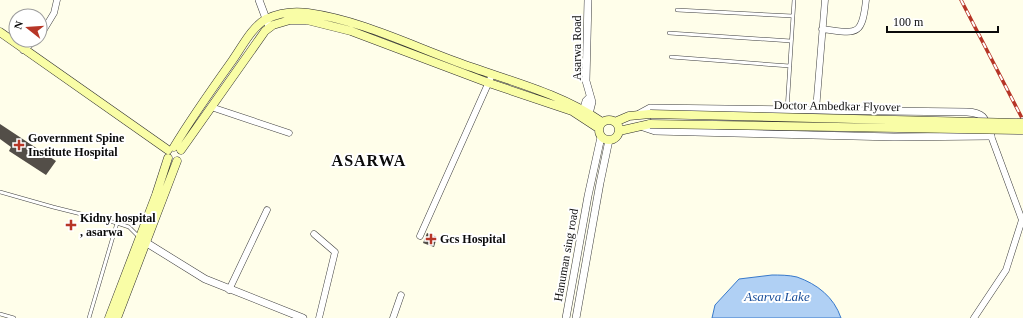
<svg xmlns="http://www.w3.org/2000/svg" width="1023" height="318" font-family="'Times New Roman',serif">
  <rect width="100%" height="100%" fill="#fffeea"/>
  <path fill="#b0d0f4" stroke="#3879ca" d="M772,275C779,275 789,275 797,277C817,284 834,297 841,318H712L715,305L739,279Z"/>
  <path fill="#534e48" d="M0,124L56,161L46,175L9,151L11,147L0,139Z
    M427,233L437,237L434,247L423,243Z"/>
  <g fill="none" stroke-linecap="round" stroke-linejoin="round">
    <g stroke="#3e3e3e" stroke-width="4">
      <path id="service" d="M677,10L793,16
        M669,33L791,41
        M671,57L790,66
        M787,110L794,0
        M0,192L53,207L117,223L89,318
        M117,223L129,227L139,237
        M0,314L14,318"/>
    </g>
    <g stroke="#3e3e3e" stroke-width="7">
      <path id="minor" d="M822,29C856,33 862,38 866,0
        M40,36L54,13L57,0
        M23,50L36,40
        M211,107L289,133
        M816,110L825,0
        M314,234L335,252L319,318
        M420,236L492,75
        M229,290L267,210
        M393,318L401,295
        M974,318L1006,270L1022,220L991,136"/>
    </g>
    <g stroke="#3e3e3e" stroke-width="8">
      <path id="tertiary" d="M259,0L268,24
        M639,114L650,108L967,112C986,113 985,120 991,136L894,137L655,131L640,126
        M582,115L586,101L590,97
        M588,118L592,102L586,81L588,0
        M142,240L205,279L303,318
        M566,318L588,196L601,137
        M576,318L600,183L609,140"/>
    </g>
    <g stroke="#2d2d2d" stroke-width="9">
      <path id="secondary" d="M0,32L168,150
        M599 130a10 10 0 1 1 20 0a10 10 0 1 1-20 0Z
        M615,122L629,116L650,114
        M619,131L650,124
        M174,147C192,117 212,89 232,61C242,47 251,28 266,19C279,13 294,11 308,13C359,20 408,44 457,62C505,80 559,92 602,122
        M181,150L265,31L273,25L290,20H307L351,31L489,83L572,111L598,128
        M109,318L156,195L168,158
        M117,318L177,161"/>
    </g>
    <use href="#service" stroke="#fff" stroke-width="3"/>
    <use href="#minor" stroke="#fff" stroke-width="6"/>
    <use href="#tertiary" stroke="#fff" stroke-width="7"/>
    <use href="#secondary" stroke="#f9fda6" stroke-width="8"/>
    <g stroke="#b73627" stroke-width="3.5">
      <path id="rail" d="M961,0L1023,120"/>
    </g>
    <use href="#rail" stroke="#fff" stroke-width="2" stroke-dasharray="6" stroke-linecap="butt"/>
    <g stroke="#2d2d2d" stroke-width="9" stroke-linecap="butt">
      <path id="secondary-bridge" d="M650,114L1023,123
        M650,124L1023,130"/>
    </g>
    <use href="#secondary-bridge" stroke="#f9fda6" stroke-width="8"/>
  </g>
  <g fill="#b73627" stroke="#fff" stroke-width="1.5">
    <path d="M17 139h4v4h4v4h-4v4h-4v-4h-4v-4h4z"/>
    <path d="M69 219h4v4h4v4h-4v4h-4v-4h-4v-4h4z"/>
    <path d="M429 233h4v4h4v4h-4v4h-4v-4h-4v-4h4z"/>
  </g>
  <g text-anchor="middle" stroke-width="4" stroke-linejoin="round" paint-order="stroke">
    <g font-size="12" fill="#0b0b0b" stroke="#fff">
      <text transform="translate(577 48) rotate(-90)" y="4">Asarwa Road</text>
      <text transform="translate(837 106) rotate(1)" y="4">Doctor Ambedkar Flyover</text>
      <text transform="translate(566 255) rotate(-80)" y="4">Hanuman sing road</text>
    </g>
    <g font-size="12" font-weight="bold" fill="#0b0b0b" stroke="#fff" text-anchor="start">
      <text x="28" y="142">Government Spine<tspan x="28" dy="14">Institute Hospital</tspan></text>
      <text x="80" y="222">Kidny hospital<tspan x="80" dy="14">, asarwa</tspan></text>
      <text x="440" y="243">Gcs Hospital</text>
    </g>
    <g font-size="13" font-style="italic" fill="#184d99" stroke="#fff">
      <text x="777" y="301">Asarva Lake</text>
    </g>
    <g font-size="16" font-weight="bold" letter-spacing="1" fill="#0b0b0b" stroke="#fff">
      <text x="369" y="166">ASARWA</text>
    </g>
  </g>
  <g transform="translate(28 28) rotate(287)"><circle r="19" fill="#ffffff" stroke="#9d9d9d"/>
  <path d="M0-3L7 15L0 10L-7 15Z" fill="#b73627"/>
  <text y="-6" font-size="11" font-weight="bold" text-anchor="middle" fill="#0b0b0b">N</text>
  </g>
  <path d="M887 26v6h111v-6" fill="none" stroke="#0b0b0b" stroke-width="2"/>
  <text x="893" y="26" font-size="12" fill="#0b0b0b" stroke="#ffffff" stroke-width="3" paint-order="stroke">100 m</text>
</svg>
